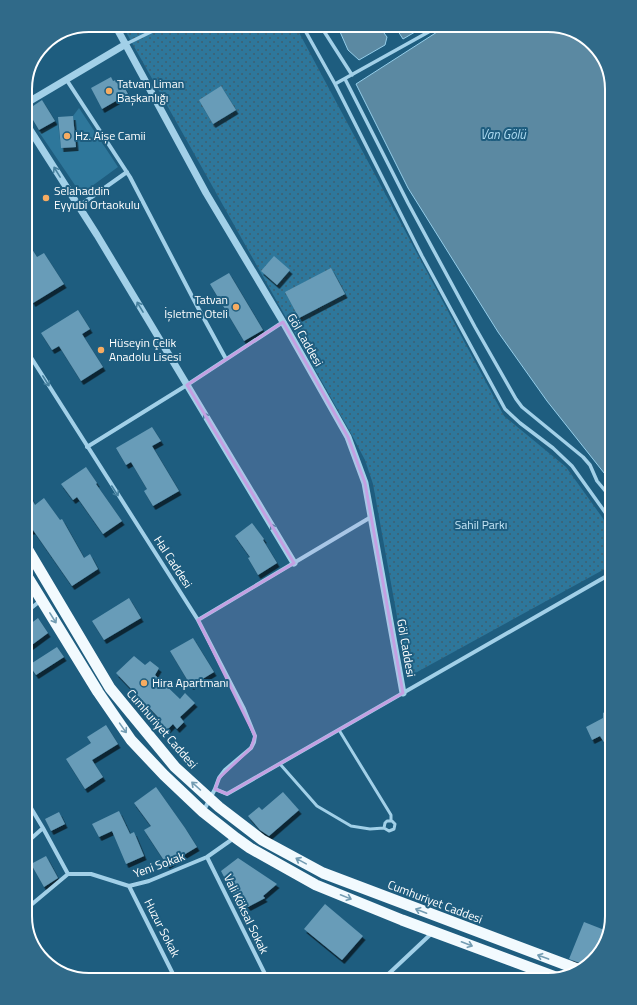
<svg xmlns="http://www.w3.org/2000/svg" width="637" height="1005" font-family="'Titillium Web',sans-serif">
  <defs>
    <pattern id="park-dots" width="8" height="8" patternUnits="userSpaceOnUse"><rect width="8" height="8" fill="#2e779b"/><path d="M2 2h.1M6 6h.1" fill="none" stroke="#3e5f70" stroke-width="1.8" stroke-linecap="round"/></pattern>
    <filter id="shadow"><feDropShadow dx="2.5" dy="4" stdDeviation="0" flood-color="#0009"/></filter>
  </defs>
  <rect width="100%" height="100%" fill="#1e5d7f"/>
  <path fill="#2e779b" d="M79,108L118,167L81,194L39,132L58,124L61,148L76,147L73,116Z"/>
  <path fill="url(#park-dots)" d="M122,25H295L504,416L566,467L612,531V565L408,677L373,484L365,460L354,439Z"/>
  <path fill="#5b89a2" stroke="#95ceea" d="M337,25H378L387,37L385,45L359,60L348,50Z
    M394,25H427L403,39Z
    M448,25H552L583,36L605,61L612,89V483L547,401L498,332L408,188L356,84Z"/>
  <path fill="#689cb8" filter="url(#shadow)" d="M111,77L113,81L116,80L119,87L123,85L128,94L102,109L91,88Z
    M221,86L236,110L213,124L199,100Z
    M42,100L55,121L39,130L27,110Z
    M73,116L76,147L61,148L58,117Z
    M25,238L37,257L44,253L64,284L33,303L25,289Z
    M274,256L290,270L277,285L261,271Z
    M331,268L345,294L299,318L285,292Z
    M229,273L263,330L244,341L210,284Z
    M78,310L90,329L82,334L103,367L81,381L59,346L52,350L41,333Z
    M152,427L161,441L152,446L179,491L153,506L144,491L147,489L131,462L126,465L116,448Z
    M86,467L97,483L96,484L122,521L103,534L77,497L73,500L61,484Z
    M25,486L35,505L44,498L60,520L62,519L84,558L90,554L98,569L72,586L33,530L31,531L25,523Z
    M252,523L264,539L263,540L277,563L258,575L248,558L250,557L235,536Z
    M129,598L141,618L104,640L92,621Z
    M38,618L48,633L25,650V628Z
    M193,638L214,672L191,686L170,651Z
    M57,647L64,657L36,675L29,665Z
    M134,656L145,665L150,661L159,668L155,675L180,699L185,693L195,703L180,717L184,722L177,729L173,724L167,730L157,720L159,718L116,673Z
    M612,707V755L600,736L592,740L586,727L603,718V713Z
    M106,725L118,744L92,760L103,777L85,789L66,759L91,743L87,737Z
    M156,787L185,828L197,847L167,865L144,830L151,826L134,803Z
    M283,792L299,810L269,836L260,830L248,816L259,807L262,810Z
    M119,811L130,834L134,832L144,856L126,864L112,831L99,837L92,824Z
    M59,812L65,824L51,831L45,819Z
    M46,856L58,878L44,887L31,864Z
    M238,858L277,884L263,896L265,898L248,907L245,903L239,906L221,871Z
    M325,904L363,936L342,960L304,929Z
    M584,922L607,931L601,951L585,965L569,959Z"/>
  <g fill="none" stroke-linecap="round" stroke-linejoin="round">
    <path stroke="#a2d0e8" stroke-width="3" d="M339,730L391,815V820
      M280,764L317,806L351,826L370,829L384,828L389,831L394,829L395,824L392,821H387L385,823L384,828"/>
    <path stroke="#a2d0e8" stroke-width="3.5" d="M302,25L335,84L422,256L505,409L520,423L553,448L572,466L612,522
      M320,25L352,75
      M126,44L165,25
      M345,79L408,203L475,327L516,399L522,407L583,457L590,465L597,481L612,499
      M335,84L441,25"/>
    <path stroke="#a2d0e8" stroke-width="4" d="M66,79L130,177L196,304L226,359
      M79,206L127,172
      M25,348L198,620L244,709L255,736L254,742L251,748L225,770L219,778L215,789
      M87,447L187,385L283,322
      M25,613L40,601
      M198,620L371,517
      M25,798L43,828L68,874
      M204,810L215,789L227,794L612,573
      M25,844L43,828
      M207,857L268,980
      M129,886L176,980
      M25,910L68,874H91L129,886L149,881L207,857L234,838
      M530,970L535,980
      M382,980L432,933"/>
    <path stroke="#a2d0e8" stroke-width="7" d="M115,25L206,193L283,322L348,437L365,483L403,693
      M25,104L126,44
      M25,122L97,235L294,563"/>
    <path stroke="#f2fafe" stroke-width="11" d="M25,545L110,688L175,767L219,807L262,840L323,873L580,970
      M25,573L98,692L131,740L164,775L203,812L236,838L250,848L316,885L402,920L558,978"/>
  </g>
  <defs><path id="oneway-shaft" d="M-6 0H5M1.5-3L5.5 0L1.5 3" fill="none" stroke-width="1.6" stroke-linecap="round" stroke-linejoin="round"/></defs>
  <g stroke="#46809e">
    <use href="#oneway-shaft" transform="translate(57 172) rotate(-122)"/>
    <use href="#oneway-shaft" transform="translate(140 307) rotate(-121)"/>
    <use href="#oneway-shaft" transform="translate(46 381) rotate(58)"/>
    <use href="#oneway-shaft" transform="translate(207 418) rotate(-121)"/>
    <use href="#oneway-shaft" transform="translate(115 491) rotate(57)"/>
    <use href="#oneway-shaft" transform="translate(274 529) rotate(-121)"/>
  </g>
  <g stroke="#739cb2">
    <use href="#oneway-shaft" transform="translate(53 618) rotate(58)"/>
    <use href="#oneway-shaft" transform="translate(123 728) rotate(55)"/>
    <use href="#oneway-shaft" transform="translate(196 786) rotate(-138)"/>
    <use href="#oneway-shaft" transform="translate(301 861) rotate(-151)"/>
    <use href="#oneway-shaft" transform="translate(346 897) rotate(22)"/>
    <use href="#oneway-shaft" transform="translate(421 911) rotate(-159)"/>
    <use href="#oneway-shaft" transform="translate(467 944) rotate(21)"/>
    <use href="#oneway-shaft" transform="translate(543 957) rotate(-160)"/>
  </g>
  <path fill="#c4a0e2" fill-opacity="0.2" stroke="#c4a0e2" stroke-width="3" stroke-linejoin="round" d="M283,322L348,437L365,483L403,693L227,794L215,789L219,778L251,748L255,736L198,620L294,563L187,385Z"/>
  <g fill="#f7ac61" stroke="#1e5d7f" stroke-width="1.5">
    <circle cx="109" cy="91" r="4"/>
    <circle cx="67" cy="136" r="4"/>
    <circle cx="46" cy="198" r="4"/>
    <circle cx="236" cy="307" r="4"/>
    <circle cx="101" cy="350" r="4"/>
    <circle cx="144" cy="683" r="4"/>
  </g>
  <g text-anchor="middle" stroke-width="4" stroke-linejoin="round" paint-order="stroke">
    <g font-size="12" fill="#fff" stroke="#1e5d7f" text-anchor="start">
      <text x="117" y="88">Tatvan Liman<tspan x="117" dy="14">Başkanlığı</tspan></text>
      <text x="75" y="140">Hz. Aişe Camii</text>
      <text x="54" y="195">Selahaddin<tspan x="54" dy="14">Eyyubi Ortaokulu</tspan></text>
      <text x="228" y="304" text-anchor="end">Tatvan<tspan x="228" dy="14">İşletme Oteli</tspan></text>
      <text x="109" y="347">Hüseyin Çelik<tspan x="109" dy="14">Anadolu Lisesi</tspan></text>
      <text x="152" y="687">Hira Apartmanı</text>
    </g>
    <g font-size="12" fill="#fff" stroke="#1e5d7f">
      <text transform="translate(305 340) rotate(60)" y="4">Göl Caddesi</text>
      <text transform="translate(173 562) rotate(57)" y="4">Hal Caddesi</text>
      <text transform="translate(406 648) rotate(80)" y="4">Göl Caddesi</text>
      <text transform="translate(162 729) rotate(49)" y="4">Cumhuriyet Caddesi</text>
      <text transform="translate(159 865) rotate(-20)" y="4">Yeni Sokak</text>
      <text transform="translate(435 902) rotate(21)" y="4">Cumhuriyet Caddesi</text>
      <text transform="translate(246 914) rotate(64)" y="4">Vali Köksal Sokak</text>
      <text transform="translate(162 928) rotate(63)" y="4">Huzur Sokak</text>
    </g>
    <g font-size="12" fill="#c6e6f6" stroke="#1e5d7f">
      <text x="481" y="529">Sahil Parkı</text>
    </g>
    <g font-size="13" font-style="italic" fill="#addaf0" stroke="#1e5d7f">
      <text x="503" y="139">Van Gölü</text>
    </g>
  </g>
  <path d="M0 0H637V1005H0ZM89 32H548A57 57 0 0 1 605 89V916A57 57 0 0 1 548 973H89A57 57 0 0 1 32 916V89A57 57 0 0 1 89 32Z" fill="#306a89" fill-rule="evenodd"/>
  <path fill="none" stroke="#fff" stroke-width="2" d="M89 32H548A57 57 0 0 1 605 89V916A57 57 0 0 1 548 973H89A57 57 0 0 1 32 916V89A57 57 0 0 1 89 32Z"/>
</svg>
